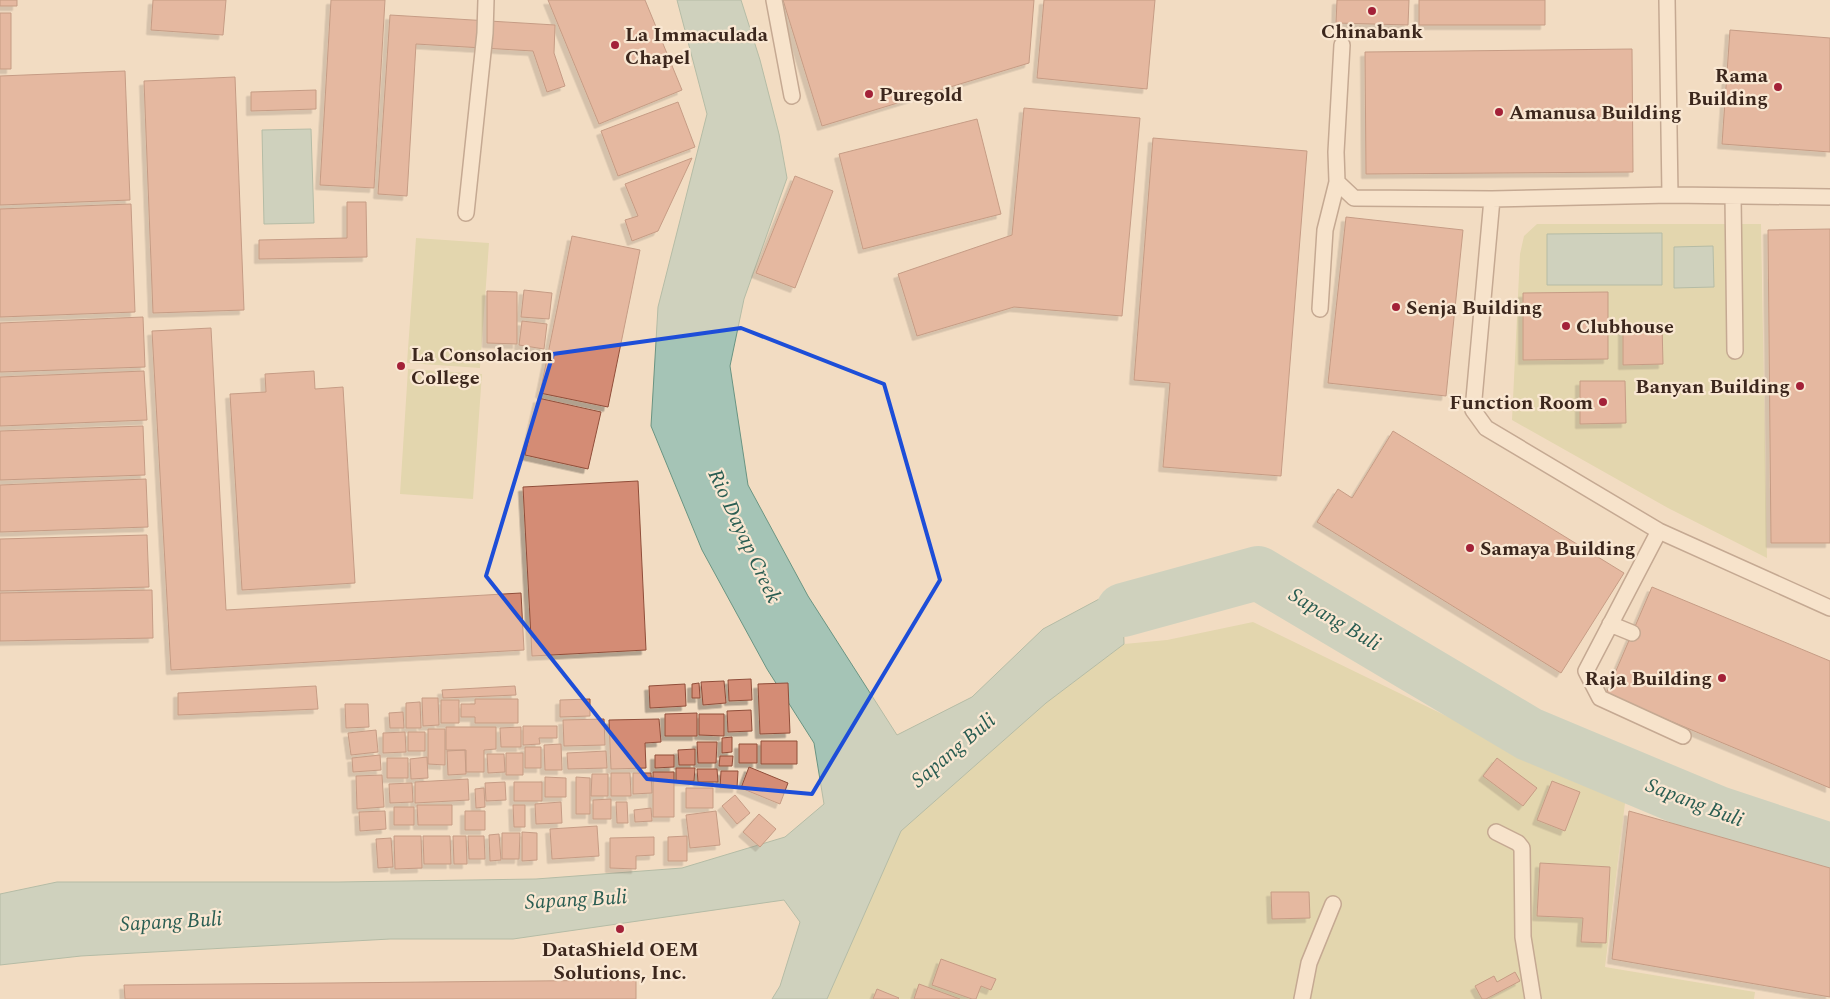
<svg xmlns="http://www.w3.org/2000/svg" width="1830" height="999" font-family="Spectral,serif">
  <defs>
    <filter id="shadow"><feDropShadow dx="-4.5" dy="4.5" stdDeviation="0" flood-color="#0004"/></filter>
  </defs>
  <rect width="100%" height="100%" fill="#f2dcc2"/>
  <path fill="#d1ce94" d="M1537,224H1761L1767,558L1668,508L1512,420L1520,254L1524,236Z
    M416,238L489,243L480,368L407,363Z
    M408,369L482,374L473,499L400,494Z
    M1253,622L1625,803L1605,967L1755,992L1754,999H827L901,831L1046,703L1124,644L1167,640Z"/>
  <path fill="#a5c4b6" stroke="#6a9482" d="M677,0H741L760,60L779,134L787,178L744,299L730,366L748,485L808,596L897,735L972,697L1043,629L1116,590L1123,610L1124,644L1046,703L901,831L827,999H772L780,986L800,922L784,900L513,939H390L81,956L0,965V894L57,882H338L536,879L682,868L785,837L824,804L814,743L767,669L702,550L651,426L658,307L707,114Z
    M311,129L314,223L264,224L262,130Z
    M1662,233V285H1547V234Z
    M1713,246L1714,287L1674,288V247Z"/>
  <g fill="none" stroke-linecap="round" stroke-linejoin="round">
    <path stroke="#a5c4b6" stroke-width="54" d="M1123,610L1258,573L1529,734L1718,813L1830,850"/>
  </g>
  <path fill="#d48c74" stroke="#904e3a" filter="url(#shadow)" d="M0,0H17V6H0Z
    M153,0H226L223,35L151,30Z
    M331,0H385L374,188L320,185Z
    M548,0H645L682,90L599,124Z
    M783,0H1034L1029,63L822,126Z
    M1044,0H1155L1147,89L1037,78Z
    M1337,0H1409L1408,25L1336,23Z
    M1419,0H1545V25H1419Z
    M0,13H11V69H0Z
    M390,15L555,25L554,53L565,86L547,92L533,51L416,44L407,196L378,194Z
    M1730,30L1830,38V152L1722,144Z
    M1632,49L1633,172L1366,174L1365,52Z
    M125,71L130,200L0,205V76Z
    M235,77L244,310L153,313L144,81Z
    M316,90V109L251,111V92Z
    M678,102L695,147L618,176L601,131Z
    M1024,108L1140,118L1122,316L1014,307L917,336L898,274L1012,235Z
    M977,119L1001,214L863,249L839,154Z
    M1153,138L1307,151L1281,476L1163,467L1170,383L1134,380Z
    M692,158L658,231L632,241L625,220L638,216L625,184Z
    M795,176L833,191L795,288L756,273Z
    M347,202H366L367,257L259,259V240L347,238Z
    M131,204L135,312L0,317V209Z
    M1346,217L1463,230L1446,396L1328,383Z
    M1830,229V543H1771L1768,230Z
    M572,236L640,250L608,407L540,393Z
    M524,290L552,293L549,319L521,317Z
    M487,291L517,292V344L487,343Z
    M1608,292V359L1523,360V293Z
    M143,317L145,367L0,372V323Z
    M522,321L547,324L544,349L519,345Z
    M1662,324L1663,364L1623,365V325Z
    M211,328L226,610L521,593L524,650L171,670L152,331Z
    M144,371L147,420L0,426V377Z
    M314,371L315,389L343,387L355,583L242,590L230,394L266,392L265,374Z
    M1580,381H1625L1626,423L1580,424Z
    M538,398L601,412L588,469L525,455Z
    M143,426L145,475L0,480V431Z
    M1393,431L1624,573L1561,673L1317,522L1338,489L1352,498Z
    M146,479L148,527L0,532V485Z
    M638,481L646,650L532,656L523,487Z
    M147,535L149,587L0,591V539Z
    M1652,587L1830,661V788L1606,694Z
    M152,590L153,638L0,641V593Z
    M751,679L752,700L729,701L728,680Z
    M724,681L726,703L703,705L701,682Z
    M699,683L700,698H692V684Z
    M788,683L790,733L760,734L758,684Z
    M685,684L686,706L650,708L649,686Z
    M316,686L318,709L178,715V693Z
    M515,686L516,695L443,698L442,690Z
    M422,698H438L439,725L423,726Z
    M475,699H518V723H475V717H461V704H475Z
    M590,699V716L560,717V700Z
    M441,700H459V723H441Z
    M420,702L421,728H406V703Z
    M345,704H368L369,727L346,728Z
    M751,710L752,731L728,732L727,711Z
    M403,712L404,728H390L389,713Z
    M697,713V736H665V714Z
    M699,714H724V736L699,735Z
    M604,719L605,745L564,746L563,720Z
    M659,719L661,742L645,743L646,768L611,769L609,720Z
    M523,726H557V738H539L540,744L523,745Z
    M446,727H496V749L484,750V772H466V750H446Z
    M521,727V747H501L500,728Z
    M428,729H445V765L428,764Z
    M376,730L378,752L351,755L348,733Z
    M405,732L406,752L383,753V733Z
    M408,732H425V751H408Z
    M732,737V752L722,753V738Z
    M761,741H797V764H761Z
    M697,742H717L716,763H698Z
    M561,744L562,770H545L544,745Z
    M739,744H757V763H739Z
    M525,747H541V768H525Z
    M695,749V765H679L678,750Z
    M465,750L466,774L448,775L447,751Z
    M606,751L607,768L568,769L567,753Z
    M506,753H523V775H506Z
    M487,754H504L505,772L488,773Z
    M380,755L381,770L353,772L352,758Z
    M655,755H674V767L655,768Z
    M720,756H733L732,766H719Z
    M427,757L428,778L411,779L410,759Z
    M387,758H408V778H387Z
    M1497,758L1537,788L1523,806L1483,776Z
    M749,767L788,783L780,804L741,788Z
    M676,768H695L694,781H676Z
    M697,769H717L718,782H698Z
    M721,771H738L737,788H720Z
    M653,772H674V817H653Z
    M611,773H630L631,796H611Z
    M633,773H651L652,793L633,794Z
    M592,774H608V796H591Z
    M382,775L384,807L357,809L356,776Z
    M545,777L566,778V797H545Z
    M576,777L590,778V814H576Z
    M468,779L469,800L415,803V782Z
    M1552,781L1580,792L1565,831L1537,820Z
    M505,782L506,800L486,801L485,783Z
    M514,782H542V801H514Z
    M412,783L413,802L390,803L389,784Z
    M484,788L485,807L476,808L475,789Z
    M686,788H713V808H686Z
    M735,795L750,813L737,824L722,806Z
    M611,799V819H593V800Z
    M561,802L562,823L536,824L535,804Z
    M616,802H627L628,823H617Z
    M417,805H452V825H418Z
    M513,805H525V827H514Z
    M394,807H414V825H394Z
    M651,808L652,821L635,822L634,810Z
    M385,811L386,829L360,831L359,812Z
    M465,811H485V830H465Z
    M716,811L720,845L690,848L686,815Z
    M1629,811L1830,868V997L1612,959Z
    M759,814L776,829L760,847L743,832Z
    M597,826L599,856L552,859L550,829Z
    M522,832L537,833V860L522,861Z
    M502,833H520L519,859H502Z
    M499,834L501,860L490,861L489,835Z
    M394,836H421L422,868L395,869Z
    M423,836H450L451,864H424Z
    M453,836H466L467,864H454Z
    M468,836H484L485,859H469Z
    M687,836V861H668V837Z
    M654,837V855L636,856V869L610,868V838Z
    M391,838L393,867L378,868L376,839Z
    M1540,863L1610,867L1606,943L1581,942L1583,918L1537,916Z
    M1271,892H1309L1310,918L1272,919Z
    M941,959L996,979L991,990L981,986L976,999H972L932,985Z
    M1515,972L1520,981L1486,999H1482L1475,986L1494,976L1497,982Z
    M636,980V999H125L124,985Z
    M919,984L960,999H914Z
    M877,989L899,998L898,999H873Z"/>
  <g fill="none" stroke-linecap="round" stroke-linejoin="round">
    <g stroke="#8e6b57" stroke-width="18">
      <path id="service" d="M774,0L792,96
        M1667,0L1670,195
        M1342,45L1336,152L1337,182L1354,198L1492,199L1670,195L1830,197
        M1733,196L1735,351
        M1492,199L1473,410L1486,428L1659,531L1830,608
        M466,213L485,33L486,0
        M1320,309L1325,230L1337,182
        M1659,531L1586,671L1600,698L1683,736
        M1610,624L1632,633
        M1496,832L1518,843L1522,848L1523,937L1533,999
        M1302,999L1309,963L1333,904"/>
    </g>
    <use href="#service" stroke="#fcead6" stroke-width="15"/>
  </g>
  <path d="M0 0H1830V999H0ZM741,328L884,384L940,580L812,794L647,779L486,576L553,354Z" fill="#f2dcc2" fill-opacity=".55" fill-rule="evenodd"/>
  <path fill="none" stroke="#1d4ed8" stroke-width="4" stroke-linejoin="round" d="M741,328L884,384L940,580L812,794L647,779L486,576L553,354Z"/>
  <g fill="#a32138" stroke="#f9e7d2" stroke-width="2">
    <circle cx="1372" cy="11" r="5"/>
    <circle cx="615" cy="45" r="5"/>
    <circle cx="1778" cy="87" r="5"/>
    <circle cx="869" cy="94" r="5"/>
    <circle cx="1499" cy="112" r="5"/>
    <circle cx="1396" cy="307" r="5"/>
    <circle cx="1566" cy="326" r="5"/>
    <circle cx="401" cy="366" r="5"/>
    <circle cx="1800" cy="386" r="5"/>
    <circle cx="1603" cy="402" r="5"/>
    <circle cx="1470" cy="548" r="5"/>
    <circle cx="1722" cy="678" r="5"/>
    <circle cx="620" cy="929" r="5"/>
  </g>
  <g text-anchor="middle" stroke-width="4.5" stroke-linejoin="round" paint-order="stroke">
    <g font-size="20" font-weight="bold" fill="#3c271d" stroke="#f9e7d2" text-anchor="start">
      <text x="1372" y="38" text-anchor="middle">Chinabank</text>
      <text x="625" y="41">La Immaculada<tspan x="625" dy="23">Chapel</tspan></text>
      <text x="1768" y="82" text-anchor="end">Rama<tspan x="1768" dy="23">Building</tspan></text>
      <text x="879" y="101">Puregold</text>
      <text x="1509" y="119">Amanusa Building</text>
      <text x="1406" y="314">Senja Building</text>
      <text x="1576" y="333">Clubhouse</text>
      <text x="411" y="361">La Consolacion<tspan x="411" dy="23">College</tspan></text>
      <text x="1790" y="393" text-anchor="end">Banyan Building</text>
      <text x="1593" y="409" text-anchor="end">Function Room</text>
      <text x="1480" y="555">Samaya Building</text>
      <text x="1712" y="685" text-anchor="end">Raja Building</text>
      <text x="620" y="956" text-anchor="middle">DataShield OEM<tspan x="620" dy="23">Solutions, Inc.</tspan></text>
    </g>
    <g font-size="21" font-style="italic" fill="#2a5d52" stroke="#f9e7d2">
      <text transform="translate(745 536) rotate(65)" y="7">Rio Dayap Creek</text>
      <text transform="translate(1335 619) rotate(31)" y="7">Sapang Buli</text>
      <text transform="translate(953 750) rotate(-40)" y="7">Sapang Buli</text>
      <text transform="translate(1695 802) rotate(21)" y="7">Sapang Buli</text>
      <text transform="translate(576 899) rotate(-3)" y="7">Sapang Buli</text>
      <text transform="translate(171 921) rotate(-3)" y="7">Sapang Buli</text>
    </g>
  </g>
</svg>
